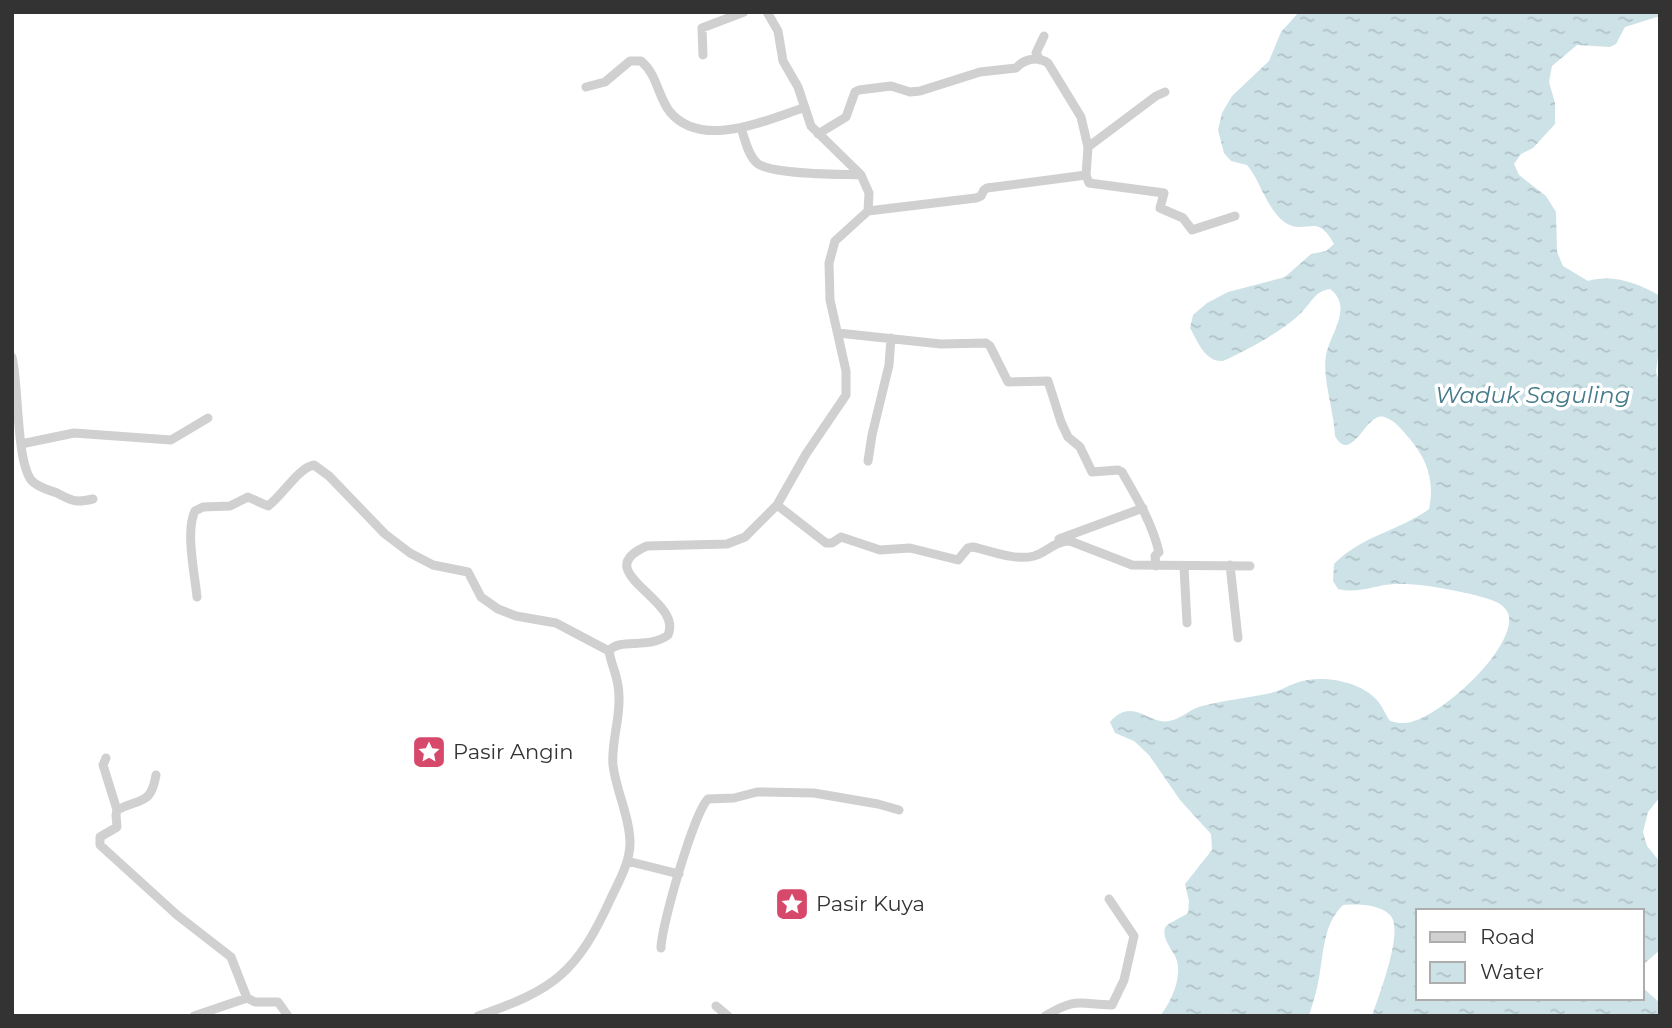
<svg xmlns="http://www.w3.org/2000/svg" width="1672" height="1028" font-family="Montserrat,sans-serif">
  <defs>
    <pattern id="water-ripples" width="26" height="14" patternUnits="userSpaceOnUse" patternTransform="scale(1.75)"><rect width="26" height="14" fill="#cce2e7"/><path d="M2 4q2-2 4 0t4 0M15 11q2-2 4 0t4 0" fill="none" stroke="#b0c2c7"/></pattern>
  </defs>
  <rect width="100%" height="100%" fill="#fff"/>
  <path fill="url(#water-ripples)" d="M1299,12H1660V16L1625,27L1616,44L1610,47L1577,45L1552,66L1549,82L1555,103V124L1533,148L1521,154L1514,164L1519,175L1546,196L1556,212L1557,252L1563,266L1588,281C1613,274 1638,283 1660,296V342L1656,371L1660,386V797L1648,812L1643,832L1647,846L1660,862V950L1645,963L1642,970V911H1418V998H1642V987L1660,1003V1016H1372C1378,997 1405,930 1390,915C1379,904 1357,904 1343,905C1322,925 1324,956 1318,983C1316,994 1312,1005 1309,1016H1160C1172,1001 1185,972 1174,954C1170,947 1162,937 1165,928C1168,922 1182,918 1188,913L1189,901L1185,884L1212,850L1211,834L1180,800L1149,755L1134,741L1115,733L1110,722C1133,696 1148,725 1169,721C1181,719 1190,709 1202,706C1225,700 1248,698 1271,693C1280,691 1287,686 1296,683C1319,674 1358,680 1376,699C1382,705 1385,714 1390,721C1397,723 1404,724 1411,722C1442,715 1513,651 1509,617C1509,612 1504,607 1500,604C1485,594 1414,582 1395,584C1373,585 1361,594 1338,589L1333,581L1334,564C1361,536 1399,531 1429,509C1435,481 1427,459 1409,438C1402,430 1395,420 1384,417C1366,411 1352,466 1335,436C1334,411 1322,378 1326,355C1330,334 1354,307 1330,289C1315,291 1312,302 1302,312C1285,330 1245,351 1223,361C1205,362 1198,342 1190,328L1193,315L1207,303L1228,292L1285,277L1311,254L1326,251L1334,244C1316,210 1305,238 1283,221C1265,205 1261,182 1247,165L1231,161L1224,153L1218,130L1222,113L1232,96L1269,61L1281,32Z"/>
  <g fill="none" stroke-linecap="round" stroke-linejoin="round">
    <path stroke="#d0d0d0" stroke-width="9" d="M703,55L702,28L744,12
      M1040,60L1036,53L1044,36
      M586,87L605,82L630,61H641C657,74 658,97 670,112C702,150 766,120 803,108
      M741,128C745,139 748,156 757,163C770,175 840,174 861,175
      M818,134L846,117L855,92L859,90L891,86L910,92L920,91L980,72L1016,68C1024,59 1037,56 1048,63L1081,117L1088,147
      M1086,175L1088,147L1156,96L1165,92
      M868,211L976,198L981,196L984,190L987,188L1086,175L1089,183L1164,193L1160,208L1183,218L1192,230L1235,216
      M838,333L941,344L986,343L990,346L1008,382L1048,381L1061,422L1068,437L1080,447L1092,472L1118,470L1122,472C1137,498 1152,523 1159,552L1155,556L1156,566
      M12,357C19,385 16,463 32,481C39,488 49,490 57,493C73,501 74,503 93,499
      M21,444L74,433L171,440L208,418
      M868,461L872,435L889,365L891,338
      M777,505L826,543H832L841,537L880,550L910,548L958,560L968,548L973,547C991,551 1015,561 1034,556C1047,552 1055,541 1070,541L1132,565L1250,566
      M1059,539L1143,508
      M1230,565L1238,638
      M1184,567L1187,623
      M197,597C195,575 185,531 195,511L203,507L230,506L248,497L268,506C283,495 298,468 314,465L329,476L385,534L410,553L433,565L468,572L481,597L498,609L516,616L556,623L609,651
      M106,758L103,765L117,810
      M156,775C151,805 141,798 117,810L116,815L117,827L100,837V845L177,915L231,957L247,998L255,1002H278L288,1016
      M627,861L679,874
      M661,948C661,927 694,812 708,799L734,798L757,792L814,793L878,804L899,810
      M716,1006L728,1016
      M194,1016L247,998
      M478,1016C554,990 577,973 611,898C619,881 630,862 630,843C630,817 616,791 613,765C611,743 620,720 619,697C619,676 612,669 609,651C620,637 648,650 668,635C684,599 586,572 647,546L727,544L745,537L777,505L806,454L846,395V371L830,300L829,263L835,241L868,211L869,193L861,175L811,126L798,87L783,61L778,31L767,12
      M1045,1016C1077,997 1078,1004 1112,1005L1124,980L1134,936L1109,899"/>
  </g>
  <defs>
    <g id="sight-square" transform="scale(1.75)"><rect x="-9" y="-9" width="18" height="18" rx="4" fill="#d6496b" stroke="#fff"/><path d="M0-6L1.8-2.2L6-1.7L2.9 1.2L3.7 5.4L0 3.3L-3.7 5.4L-2.9 1.2L-6-1.7L-1.8-2.2Z" fill="#fff"/></g>
  </defs>
  <g fill-rule="evenodd">
    <use href="#sight-square" x="429" y="752"/>
    <use href="#sight-square" x="792" y="904"/>
  </g>
  <g text-anchor="middle" stroke-width="7" stroke-linejoin="round" paint-order="stroke">
    <g font-size="21" fill="#333" stroke="#fff" text-anchor="start">
      <text x="453" y="759">Pasir Angin</text>
      <text x="816" y="911">Pasir Kuya</text>
    </g>
    <g font-size="23" font-style="italic" fill="#447a89" stroke="#fff">
      <text x="1533" y="403">Waduk Saguling</text>
    </g>
  </g>
  <rect width="1672" height="1028" fill="none" stroke="#333333" stroke-width="28"/>
  <rect x="1416" y="909" width="228" height="91" fill="#ffffff" stroke="#adadad" stroke-width="2"/>
  <rect x="1430" y="932" width="35" height="10" fill="#d0d0d0" stroke="#adadad" stroke-width="2"/>
  <text x="1480" y="944" font-size="21" fill="#333333">Road</text>
  <rect x="1430" y="962" width="35" height="21" fill="url(#water-ripples)" stroke="#adadad" stroke-width="2"/>
  <text x="1480" y="979" font-size="21" fill="#333333">Water</text>
</svg>
